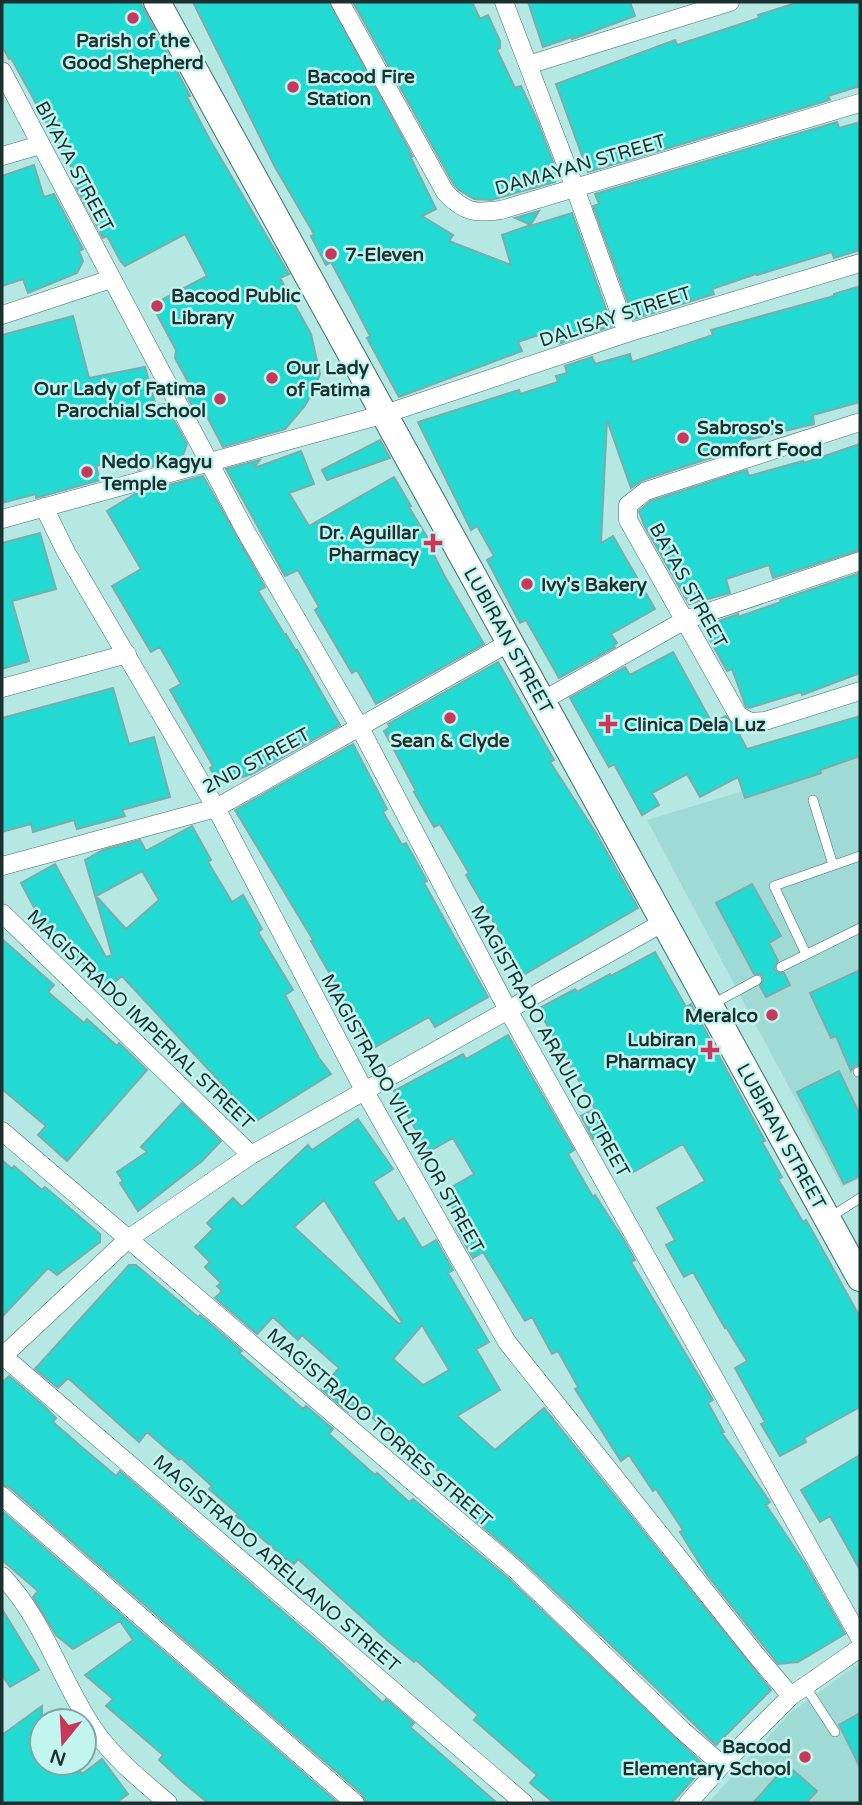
<svg xmlns="http://www.w3.org/2000/svg" width="862" height="1805" font-family="'Varela Round',sans-serif">
  <rect width="100%" height="100%" fill="#b5e7e3"/>
  <path fill="#a0dad5" d="M860,756V1178L842,1187L647,820Z
    M860,1663V1803H708L791,1712Z"/>
  <path fill="#23dad3" stroke="#7caca9" stroke-width="2" fill-rule="evenodd" d="M2,2H140L190,96L187,97L210,140L289,274L280,278L311,334L320,374L314,390L304,407L285,429L223,447L201,405L197,415L188,398L196,396L175,358L176,350L152,305L207,276L204,270L185,234L125,266L121,262L107,236L103,238L76,187L81,185L11,58L9,59L2,46Z
    M193,2H329L413,157L409,154L436,209L422,216L453,235L449,241L511,265L502,235L531,225L515,218L539,211L530,226L572,213L612,326L558,344L553,330L518,342L522,351L399,397L367,338L370,336L352,301L331,262L326,265L311,236L314,234L275,167Z
    M353,2H472L480,19L488,15L500,41V48L497,50L515,88L521,86L537,120L555,167V182L491,200L474,199L459,190L454,185Z
    M528,2H630L635,16L578,37L572,39V37L543,47Z
    M799,2H860V86L828,96L830,100L588,172L556,84L675,40L677,45L759,18L758,15Z
    M837,122L839,128L860,122V250L834,258L832,252L757,275L756,274L712,289L714,294L634,319L593,206L599,204L595,194Z
    M34,165L44,197L54,194L83,249L79,251L83,261L77,273L28,293L23,279L2,286V176Z
    M860,286V402L813,415L814,424L739,442L741,448L643,480L631,488L607,420L601,543L613,536L655,609L611,634L617,643L614,645L615,647L559,678L526,620L520,623L487,560L494,556L477,526L471,530L418,422L519,390L520,394L558,382L556,376L567,373L565,366L592,357L595,364L630,354L632,362L713,335L711,330L834,296V294Z
    M73,316L89,378L145,367L156,406L165,404L187,444L182,458L138,470L135,456L96,466L100,480L36,498V494L2,503V335Z
    M380,440L390,458L327,480L322,470Z
    M860,444V550L773,578L769,565L726,579L730,593L689,604L644,525L639,511L651,501L747,470L749,476L803,461L804,463Z
    M301,451L314,484L289,493L309,526L394,477L411,506L409,507L430,542L428,543L444,575L484,644L376,704L357,670L352,673L315,610L319,607L298,570L285,576L226,469L260,460L254,468Z
    M203,476L265,587L258,591L285,635L286,634L296,651L297,650L340,725L252,774L219,784L210,768L213,766L170,690L181,684L160,647L151,652L112,586L141,569L107,511L135,494Z
    M40,533L56,589L12,601L29,661L2,669V543Z
    M860,573V673L802,695L801,692L749,708L746,707L732,669L727,671L709,638L713,623L738,614V617L781,602L780,600Z
    M673,652L712,723L726,716L735,726L747,749L860,716V756L820,770L821,773L745,798L738,777L700,797L687,774L652,793L659,805L642,815L614,764L609,767L570,698L625,667L630,675Z
    M498,662L554,760L550,762L596,833L638,908L520,977L496,936L500,933L466,875L469,873L440,824L434,827L414,792L416,791L384,731L390,727L388,724Z
    M113,688L129,744L154,737L170,797L122,810L125,816L77,829L74,820L33,832L31,824L2,832V718Z
    M353,744L387,809L383,812L402,845L406,843L427,881L424,883L488,997L435,1027L429,1017L370,1050L331,982L334,981L311,941L313,940L235,810Z
    M192,826L211,860L208,862L232,902L243,895L262,929L258,932L293,990L285,995L319,1058L331,1074L256,1121L122,976L106,989L82,962L74,963L48,934L21,883L55,864L106,957L112,955L85,860L103,850L140,840L146,851ZM142,871L159,900L126,929L96,896Z
    M752,884L781,936L769,943L778,961L774,969L778,973H784L790,985L766,997L760,986L763,977L760,974H754L716,903Z
    M2,939L54,985L48,992L84,1023L87,1019L117,1046L119,1043L147,1070L67,1161L38,1135L46,1126L2,1089Z
    M655,952L686,1007L691,1004L765,1141L762,1142L782,1177L778,1179L803,1222L806,1220L860,1317V1407L804,1438L806,1442L780,1456L761,1424L765,1422L735,1368L747,1361L726,1327L725,1328L693,1272L684,1277L666,1245L675,1240L657,1208L705,1181L683,1144L630,1174L613,1143L609,1145L603,1133L593,1139L581,1116L595,1109L538,1009L575,989L577,992L610,974L611,976Z
    M860,970V1064L854,1066L851,1071L836,1036L831,1038L810,993Z
    M508,1035L574,1150L568,1154L593,1197L595,1195L624,1240L635,1260L631,1262L713,1400L708,1403L724,1432L722,1433L770,1502L766,1505L806,1565L845,1634L798,1662L778,1664L707,1575L680,1532L683,1530L656,1489L653,1491L629,1455L621,1461L575,1389L578,1387L558,1351L552,1354L532,1317L525,1321L483,1252L473,1258L456,1228L462,1224L443,1192L474,1174L453,1138L428,1152L394,1091L463,1054L466,1059Z
    M839,1071L860,1115V1176L844,1184L797,1092Z
    M182,1103L221,1141L202,1161L138,1211L120,1183L123,1181L117,1172L147,1152L141,1147Z
    M358,1119L393,1169L373,1182L398,1222L404,1218L422,1248L436,1240L453,1270L448,1273L489,1342L476,1349L500,1390L457,1416L495,1450L544,1408L771,1690L716,1745L524,1562L457,1505L463,1498L458,1494L460,1490L425,1460L420,1466L401,1449L404,1445L355,1403L348,1412L321,1389L339,1368L302,1335L298,1340L273,1317L257,1334L215,1298L222,1291L217,1286L221,1283L205,1267L210,1262L195,1247L213,1229L207,1223L233,1198L242,1207L308,1145L312,1150ZM324,1200L402,1322L399,1324L294,1227ZM422,1325L449,1370L423,1385L393,1359Z
    M2,1160L12,1169L14,1166L42,1190L45,1187L100,1234V1242L57,1275L48,1268L2,1317Z
    M129,1265H136L198,1317L200,1315L242,1351L239,1353L303,1409L306,1406L333,1429L329,1434L375,1475L377,1473L409,1502L413,1499L508,1578L705,1766L679,1795L671,1803H554L530,1783L537,1775L474,1720L478,1715L416,1660L414,1662L387,1640L298,1559L293,1565L236,1516L238,1514L209,1489L212,1486L181,1458L179,1460L147,1432L139,1442L68,1378L58,1388L35,1369Z
    M9,1376L43,1405L56,1418L53,1422L84,1449L116,1476L120,1471L325,1648L383,1703L386,1699L414,1723L410,1727L497,1803H366L362,1794L9,1487L2,1485V1383Z
    M860,1455V1570L830,1516L820,1522L801,1490Z
    M2,1511L338,1803H208L185,1784L159,1760L163,1755L106,1706L113,1699L85,1675L133,1640L120,1621L73,1649L56,1635L33,1597L38,1591L2,1560Z
    M2,1609L39,1670L10,1687L2,1675Z
    M42,1706V1763H75L82,1774L102,1759L128,1794L116,1803H2V1735Z
    M860,1713V1767L839,1725Z
    M787,1765L817,1791L806,1803H753Z"/>
  <g fill="none" stroke-linecap="round" stroke-linejoin="round">
    <g stroke="#3f6d6a" stroke-width="10">
      <path id="lane" d="M813,800L833,865
        M806,954L774,886L860,856
        M781,967L860,928
        M713,1004L757,980
        M858,1072L860,1071
        M829,1218L860,1198
        M805,1686L835,1732"/>
    </g>
    <g stroke="#3f6d6a" stroke-width="19">
      <path id="street" d="M340,2L445,192C464,212 474,214 501,210L860,103
        M504,2L575,188L627,333
        M528,65L730,2
        M2,71L246,532L360,728L508,1010L860,1638
        M2,156L40,145
        M2,315L111,279
        M860,422L646,491L628,505V520L738,715L750,722L765,721L860,691
        M44,507L66,552L216,808L364,1090L507,1342L756,1655L791,1696
        M2,519L385,414L627,333L860,263
        M2,688L127,654
        M542,701L685,620L860,561
        M2,866L216,808L510,642
        M2,913L251,1155
        M2,1131L516,1570L683,1731L722,1765
        M2,1355L524,1803
        M2,1357L128,1239L251,1155L664,922
        M2,1496L355,1803
        M2,1576C43,1618 60,1679 93,1728C113,1758 141,1780 168,1803
        M688,1803L722,1765L791,1696L860,1648"/>
    </g>
    <g stroke="#3f6d6a" stroke-width="28">
      <path id="secondary" d="M157,2L860,1278"/>
    </g>
    <use href="#lane" stroke="#fff" stroke-width="9"/>
    <use href="#street" stroke="#fff" stroke-width="18"/>
    <use href="#secondary" stroke="#fff" stroke-width="26"/>
  </g>
  <g fill="#c7385c" stroke="#c2f4f0" stroke-width="2.5">
    <circle cx="133" cy="18" r="7"/>
    <circle cx="293" cy="87" r="7"/>
    <circle cx="331" cy="254" r="7"/>
    <circle cx="157" cy="306" r="7"/>
    <circle cx="272" cy="378" r="7"/>
    <circle cx="220" cy="399" r="7"/>
    <circle cx="683" cy="438" r="7"/>
    <circle cx="87" cy="472" r="7"/>
    <path d="M429.5 532.5h7v7h7v7h-7v7h-7v-7h-7v-7h7z"/>
    <circle cx="527" cy="584" r="7"/>
    <circle cx="450" cy="718" r="7"/>
    <path d="M604.5 713.5h7v7h7v7h-7v7h-7v-7h-7v-7h7z"/>
    <circle cx="772" cy="1015" r="7"/>
    <path d="M706.5 1039.5h7v7h7v7h-7v7h-7v-7h-7v-7h7z"/>
    <circle cx="805" cy="1757" r="7"/>
  </g>
  <g text-anchor="middle" stroke-width="5" stroke-linejoin="round" paint-order="stroke">
    <g font-size="19" font-weight="bold" fill="#1c302f" stroke="#c2f4f0" text-anchor="start">
      <text x="133" y="47" text-anchor="middle">Parish of the<tspan x="133" dy="22">Good Shepherd</tspan></text>
      <text x="307" y="83">Bacood Fire<tspan x="307" dy="22">Station</tspan></text>
      <text x="345" y="261">7-Eleven</text>
      <text x="171" y="302">Bacood Public<tspan x="171" dy="22">Library</tspan></text>
      <text x="286" y="374">Our Lady<tspan x="286" dy="22">of Fatima</tspan></text>
      <text x="206" y="395" text-anchor="end">Our Lady of Fatima<tspan x="206" dy="22">Parochial School</tspan></text>
      <text x="697" y="434">Sabroso's<tspan x="697" dy="22">Comfort Food</tspan></text>
      <text x="101" y="468">Nedo Kagyu<tspan x="101" dy="22">Temple</tspan></text>
      <text x="419" y="539" text-anchor="end">Dr. Aguillar<tspan x="419" dy="22">Pharmacy</tspan></text>
      <text x="541" y="591">Ivy's Bakery</text>
      <text x="624" y="731">Clinica Dela Luz</text>
      <text x="450" y="747" text-anchor="middle">Sean &amp; Clyde</text>
      <text x="758" y="1022" text-anchor="end">Meralco</text>
      <text x="696" y="1046" text-anchor="end">Lubiran<tspan x="696" dy="22">Pharmacy</tspan></text>
      <text x="791" y="1753" text-anchor="end">Bacood<tspan x="791" dy="22">Elementary School</tspan></text>
    </g>
    <g font-size="19" fill="#1c302f" stroke="#c2f4f0">
      <text transform="translate(580 164) rotate(-16)" y="7">DAMAYAN STREET</text>
      <text transform="translate(75 166) rotate(62)" y="7">BIYAYA STREET</text>
      <text transform="translate(615 316) rotate(-18)" y="7">DALISAY STREET</text>
      <text transform="translate(689 585) rotate(61)" y="7">BATAS STREET</text>
      <text transform="translate(509 640) rotate(61)" y="7">LUBIRAN STREET</text>
      <text transform="translate(256 760) rotate(-28)" y="7">2ND STREET</text>
      <text transform="translate(141 1019) rotate(44)" y="7">MAGISTRADO IMPERIAL STREET</text>
      <text transform="translate(551 1041) rotate(61)" y="7">MAGISTRADO ARAULLO STREET</text>
      <text transform="translate(403 1113) rotate(61)" y="7">MAGISTRADO VILLAMOR STREET</text>
      <text transform="translate(782 1136) rotate(61)" y="7">LUBIRAN STREET</text>
      <text transform="translate(380 1427) rotate(41)" y="7">MAGISTRADO TORRES STREET</text>
      <text transform="translate(277 1563) rotate(41)" y="7">MAGISTRADO ARELLANO STREET</text>
    </g>
  </g>
  <rect width="862" height="1805" fill="none" stroke="#1c302f" stroke-width="7"/>
  <g transform="translate(63 1742) rotate(198)"><circle r="33" fill="#c2f4f0" stroke="#80a6a3" stroke-width="2"/>
  <path d="M0-5L12 26L0 18L-12 26Z" fill="#c7385c"/>
  <text y="-10" font-size="19" font-weight="bold" text-anchor="middle" fill="#1c302f">N</text>
  </g>
</svg>
